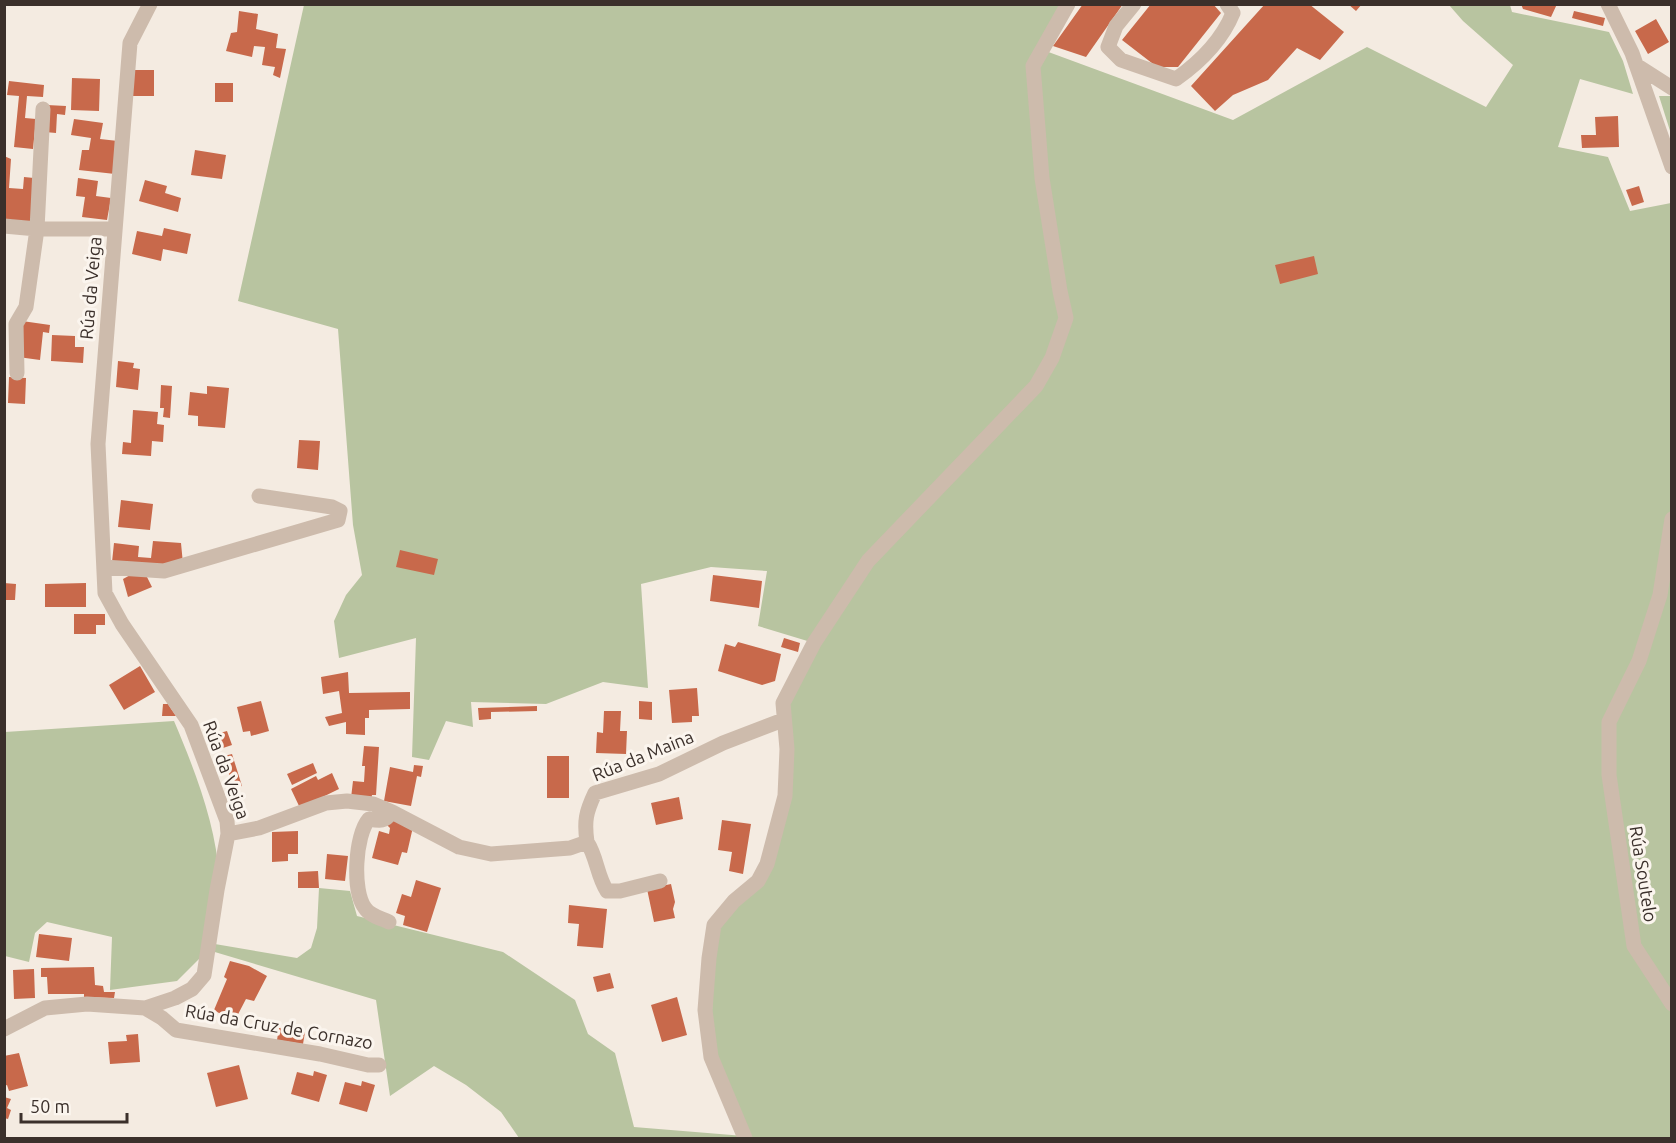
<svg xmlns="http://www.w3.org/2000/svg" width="1676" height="1143" font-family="Ubuntu,sans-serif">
  <rect width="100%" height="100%" fill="#f4ebe1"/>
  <path fill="#b8c4a0" d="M304,5H1068L1043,50L1233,120L1367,47L1486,107L1513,65L1463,21L1449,5H1510L1512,12L1609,32L1623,61L1633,94L1580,79L1558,147L1608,157L1630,211L1671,203V1138H519L501,1112L466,1085L434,1066L390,1096L376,1000L208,950L177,981L110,990L112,937L47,922L35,933L29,962L5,956V732L174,721C194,768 217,827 219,878C219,898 212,923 209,943L297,958L311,948L317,928L319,888L350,891L357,916L503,952L575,1000L588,1034L615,1053L634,1127L744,1136L711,1057L714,925L758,881L785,796L783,703L814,643L758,626L767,571L711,567L641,584L648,688L603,682L546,704L471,702L473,727L446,721L429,760L412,757L416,638L339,658L334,621L346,595L362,575L353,525L338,329L238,301Z
    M1659,96H1671V134Z"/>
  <path fill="#c8694b" d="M1083,4H1123L1086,57L1053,46Z
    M1151,4H1213L1221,13L1178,67H1157L1122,40Z
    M1265,4H1309L1344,32L1320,60L1297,48L1268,80L1233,95L1215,111L1191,86Z
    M1348,4H1362L1356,11Z
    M1521,4H1557L1551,17L1523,9Z
    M239,11L258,14L256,29L278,34L276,48L286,49L280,78L273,75L275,67L262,65L265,47L254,46L252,57L226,51L231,33L237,32Z
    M1574,11L1605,18L1603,26L1572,18Z
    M1656,19L1669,42L1648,54L1635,31Z
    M130,70H154V96H130Z
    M72,78L100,79L99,111L71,110Z
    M9,81L44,85L43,97L27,96L25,118L36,119L33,149L14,147L19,96L7,95Z
    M215,83H233V102H215Z
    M47,105L66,106L65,115L57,114L56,133L45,132Z
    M1618,116L1619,147L1582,148L1581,135H1596L1595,117Z
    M74,119L103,123L100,139L118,141L115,174L79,170L82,150H89L91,138L71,135Z
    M195,150L226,155L222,179L191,175Z
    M4,156L11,159L9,188L23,189L24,177L34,178L31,223L5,221L6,197H4Z
    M78,178L98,181L96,196L111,198L107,220L82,217L85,197L76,196Z
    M145,180L167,186L165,193L181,198L178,212L139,201Z
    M1639,186L1644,202L1632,206L1626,190Z
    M164,228L191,234L187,254L163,249L161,261L132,254L137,231L162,236Z
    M1314,256L1318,274L1280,284L1275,265Z
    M22,321L50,325L49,333L43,332L40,360L18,357Z
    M52,335L75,336V347H84L83,363L51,361Z
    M118,361L134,363L133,368L140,369L138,390L116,387Z
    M9,377L26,378L25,404L8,403Z
    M161,385L172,386L170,418L163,417L164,408H160Z
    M207,386L229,388L225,428L198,426V416L188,415L190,392L207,394Z
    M133,410L158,412L157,424L164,425L163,442L152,441L151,456L122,454L123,442L131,443Z
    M299,440L320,441L318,470L297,468Z
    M121,500L153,504L150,530L118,527Z
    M153,541L181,543L183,564L162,567L112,562L114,543L139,546L138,557L151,558Z
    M400,550L438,559L434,575L396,567Z
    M134,573H145L152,587L128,597L123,579Z
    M713,575L762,581L759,608L710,601Z
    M4,583L16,584L15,600H4Z
    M86,583V607H45V584Z
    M74,614H105V625H96V634H74Z
    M784,638L800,643L798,652L781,647Z
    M738,642L781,654L775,681L762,685L718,671L725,644L735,647Z
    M140,666L155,692L124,710L109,685Z
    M348,672L349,693L410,692V709L369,710V718H365V735L346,734V722L329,726L325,717L342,713L339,691L323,694L321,677Z
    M697,688L699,716H692V722L672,723L669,690Z
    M261,701L269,731L251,736L250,731L243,732L237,707Z
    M639,701L652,702V720L639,719Z
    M163,704H168L176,716H162Z
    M537,706V711L491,712V719L479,720L478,708Z
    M604,711H621L620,731H627L626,754L596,753L597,732L603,733Z
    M227,731L232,745L214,751L209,736Z
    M364,746L379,747L376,795H372L371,800L351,798L353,781L364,782L365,766H362Z
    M232,754L242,786L233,788L224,756Z
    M547,756H569V798H547Z
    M313,763L317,773L292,785L287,774Z
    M414,765L423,766L421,777L417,776L411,806L384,801L390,767L413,772Z
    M332,773L339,789L300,808L291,789L316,776L318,780Z
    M679,797L683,819L656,825L651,803Z
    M393,818L413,827L407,853L402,852L398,865L372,858L379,831L389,834L390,828L387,825Z
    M722,820L751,824L743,874L729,871L732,852L718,850Z
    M298,831V854H288V861L272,862V832Z
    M327,854L348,856L345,881L325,879Z
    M318,871L319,888H298V872Z
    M416,880L441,888L427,932L403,925L405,916L396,913L402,894L411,897Z
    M671,884L675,902L673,909L675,918L654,922L647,889Z
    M569,905L607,909L603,948L577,946L579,924L568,923Z
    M39,934L72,938L69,961L36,957Z
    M230,961L249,966L267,976L254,1001L246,999L234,1022L214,1010L227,979L224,977Z
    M94,967L95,985L103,986L104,992H115L114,998L84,997V994H48L47,977H41V968Z
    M34,969L35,998L14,999L13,970Z
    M610,973L614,988L597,992L593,977Z
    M677,997L687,1035L662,1042L651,1005Z
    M279,1028L305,1032L303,1044L277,1040Z
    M138,1034L140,1062L110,1064L108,1042L127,1041L126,1035Z
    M19,1053L28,1086L9,1091L7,1085L4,1086V1056Z
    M239,1065L248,1099L216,1107L207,1073Z
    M314,1071L327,1075L319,1102L291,1094L297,1072L313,1076Z
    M362,1081L375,1085L367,1112L339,1104L345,1082L361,1086Z
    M4,1097L11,1099L7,1108L11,1110L8,1119L4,1118Z"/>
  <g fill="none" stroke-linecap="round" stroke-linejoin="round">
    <path stroke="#cdbbac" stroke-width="15" d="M1134,4L1116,26L1108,47L1121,60L1176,79C1200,62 1222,40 1233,13L1227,4
      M1608,4L1632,53L1672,167
      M1636,65L1672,88
      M4,226L37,229H115
      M17,373L16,324L26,307L37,229L43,109
      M1672,519L1660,595L1639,661L1609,722V775L1634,946L1672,1004
      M104,567L164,571L338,520L340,511L332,507L259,496
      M228,834L259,828L326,803L347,801L373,804L392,812L459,847L491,854L570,848L587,842C584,821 586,812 595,793L659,774L723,743L783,720
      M587,842C597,857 597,876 607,891H620L660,881
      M389,922C381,918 370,916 365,908C352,891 355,835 369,819C380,821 385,822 392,812
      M145,1008L175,998L192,989L204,975L217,890L228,834L227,821L191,725L122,624L105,593L98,444L130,43L150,4
      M4,1029L45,1008L87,1004L145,1008L162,1018L176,1030L320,1054L368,1065H379
      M745,1138L711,1057L705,1010L709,958L714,925L734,901L758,881L767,864L785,796L787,749L783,703L814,643L868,561L1036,386L1052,358L1066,318L1060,291L1042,178L1033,66L1068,4"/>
  </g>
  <g text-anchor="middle" stroke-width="6" stroke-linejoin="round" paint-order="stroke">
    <g font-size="18" fill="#3b302b" stroke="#fbf5ee">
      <text transform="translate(91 288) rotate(-85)" y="6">Rúa da Veiga</text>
      <text transform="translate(643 756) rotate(-22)" y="6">Rúa da Maina</text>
      <text transform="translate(226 770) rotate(70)" y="6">Rúa da Veiga</text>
      <text transform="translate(1643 874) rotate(81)" y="6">Rúa Soutelo</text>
      <text transform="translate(279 1027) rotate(10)" y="6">Rúa da Cruz de Cornazo</text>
    </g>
  </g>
  <rect width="1676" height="1143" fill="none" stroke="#3b302b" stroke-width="12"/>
  <path d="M21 1113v9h106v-9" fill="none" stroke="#3b302b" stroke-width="3"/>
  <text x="30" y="1113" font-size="18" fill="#3b302b" stroke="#fbf5ee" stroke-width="4.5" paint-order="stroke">50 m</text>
</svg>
